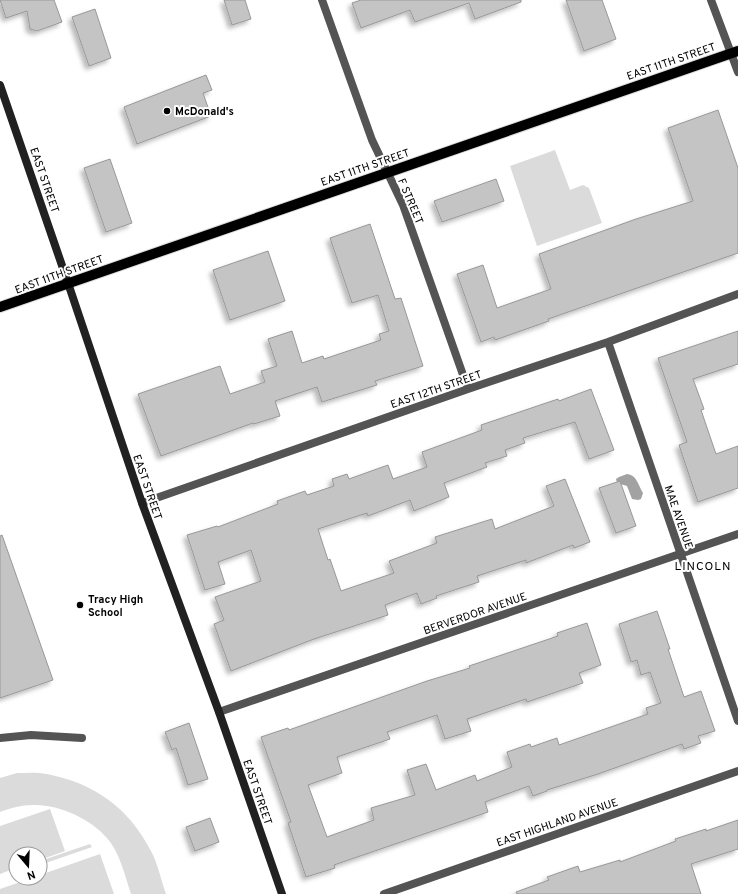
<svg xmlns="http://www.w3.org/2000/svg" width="738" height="894" font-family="Overpass,sans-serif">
  <defs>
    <filter id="shadow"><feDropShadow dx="-3.5" dy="3.5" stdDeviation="2" flood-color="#0004"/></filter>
  </defs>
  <rect width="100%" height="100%" fill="#fff"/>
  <path fill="#dbdbdb" d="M555,150L570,190L583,185L589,188L602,223L537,246L510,166Z
    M17,773C26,773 37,772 47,774C94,783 129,808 151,851C158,864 161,880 166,894H131C125,876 120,853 107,838C91,819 58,804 33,805C21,805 11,808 0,812V778Z
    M50,809L65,851L40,860V854H16V868L0,874V826Z
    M90,844L92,847L40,865V861Z
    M100,854L114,894H0V889L32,878H40V875Z"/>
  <path fill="#a2a2a2" d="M627,474C637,475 638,485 643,493L641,499L638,500L632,499L627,486L617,483L616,479L619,477Z"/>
  <path fill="#c4c4c4" stroke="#989898" filter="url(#shadow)" d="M0,0H54L62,22L37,31L30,29L27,11L6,18Z
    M224,0H245L251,19L232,25Z
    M361,0H521V2L475,19L469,3L415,22L410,10L361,28L352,3Z
    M566,0H602L616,39L584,51Z
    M95,9L111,58L89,66L72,17Z
    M206,75L212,90L203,93L211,116L137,144L124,107Z
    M718,110L738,168V253L548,319L549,321L495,340L494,337L481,342L457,274L483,265L497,308L551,289L539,254L636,219L693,201L668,128Z
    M110,159L132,223L106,232L84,168Z
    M496,179L504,201L442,222L434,201Z
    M370,224L395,299L401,298L423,366L375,381L377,385L322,402L317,387L275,401L280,416L254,424L253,423L161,456L138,394L220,366L230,394L265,382L261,371L277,366L268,339L292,331L302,363L323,356L324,359L381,340L379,334L389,331L378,295L352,303L330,238Z
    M268,251L285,301L230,320L213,270Z
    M738,331V364L693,379L704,409L701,410L716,454L738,446V488L698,502L679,445L687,442L658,358Z
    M591,389L614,450L589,459L575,422L523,438L525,443L505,450L507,456L485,463L487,467L444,483L449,497L414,511L410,500L368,516L367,513L318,529L328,560L330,559L341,591L394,573L389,561L437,543L435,537L492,519L495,529L554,506L546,486L565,479L590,542L574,548L573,545L526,563V560L477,576L479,582L436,596L437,598L421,604L417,593L385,605L388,615L314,639L231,671L214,624L224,620L215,597L261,581L251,550L218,562L225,584L205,590L187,535L217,526L218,527L278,504L277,501L305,491L307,495L334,486L332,479L347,474L349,479L388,465L393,479L427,467L422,452L482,430L481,425L558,399L559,401Z
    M620,481L636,526L616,533L599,488Z
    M2,535L53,680L0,698V536Z
    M657,611L670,649H668L684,697L701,691L715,731L698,736L701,743L684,749L682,744L598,774L547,790V791L533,796L529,786L485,802L488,812L334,865L335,868L306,877L288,823L291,822L261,737L288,728L289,730L427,681L470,668L469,666L558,636L557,633L587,623L601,665L579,673L583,683L527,702L526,699L467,719L471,731L445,739L437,715L387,732L390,739L337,757L342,773L308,785L327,837L374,820L371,808L415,795L407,770L426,764L436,790L475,775L477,781L512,767L507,752L530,744L531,747L557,738L559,745L648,714L646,708L661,703L650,672L641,675L637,660L631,662L619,624Z
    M189,723L208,779L188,785L176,748L172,750L165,732Z
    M210,818L219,842L195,851L186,827Z
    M738,820V849L691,864L701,894H517L516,892L549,880L547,877L578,866L580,872L620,860V862L676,841L675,839L706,829V831Z"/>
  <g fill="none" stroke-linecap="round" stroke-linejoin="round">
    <g stroke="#dbdbdb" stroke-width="12">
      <path id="primary" d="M0,307L738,51"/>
    </g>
    <path stroke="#545454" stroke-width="8" d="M322,0L372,140L403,205L468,389
      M711,0L738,72
      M608,342L738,721
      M142,503L468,389L608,342L738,294
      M219,712L738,534
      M0,738L31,735L82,738
      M384,894L738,771"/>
    <path stroke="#212121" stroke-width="8" d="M0,85L68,283L142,503L219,712L282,894"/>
    <use href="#primary" stroke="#000" stroke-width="10"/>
  </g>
  <g fill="#000" stroke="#fff" stroke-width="1.5">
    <circle cx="167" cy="111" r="4"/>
    <circle cx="80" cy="605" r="4"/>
  </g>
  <g text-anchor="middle" stroke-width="4" stroke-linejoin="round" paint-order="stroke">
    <g font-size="11" fill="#000" stroke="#fff">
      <text transform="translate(671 61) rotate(-19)" y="4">EAST 11TH STREET</text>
      <text transform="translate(365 167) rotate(-19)" y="4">EAST 11TH STREET</text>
      <text transform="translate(45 180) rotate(71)" y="4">EAST STREET</text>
      <text transform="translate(411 201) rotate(67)" y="4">F STREET</text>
      <text transform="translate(59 274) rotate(-20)" y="4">EAST 11TH STREET</text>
      <text transform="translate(436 389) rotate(-19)" y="4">EAST 12TH STREET</text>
      <text transform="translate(148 487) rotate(71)" y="4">EAST STREET</text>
      <text transform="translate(679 517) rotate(71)" y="4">MAE AVENUE</text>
      <text transform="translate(475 613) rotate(-19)" y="4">BERVERDOR AVENUE</text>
      <text transform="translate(258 792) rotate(71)" y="4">EAST STREET</text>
      <text transform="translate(557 822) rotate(-19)" y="4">EAST HIGHLAND AVENUE</text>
    </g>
    <g font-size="11" font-weight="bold" fill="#000" stroke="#fff" text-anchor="start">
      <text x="175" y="115">McDonald's</text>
      <text x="88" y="603">Tracy High<tspan x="88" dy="13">School</tspan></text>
    </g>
    <g font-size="12" letter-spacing="1" fill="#000" stroke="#fff">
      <text x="703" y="570">LINCOLN</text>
    </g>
  </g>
  <g transform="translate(28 866) rotate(161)"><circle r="19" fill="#ffffff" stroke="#999999"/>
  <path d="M0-3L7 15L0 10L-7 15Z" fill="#000000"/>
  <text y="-6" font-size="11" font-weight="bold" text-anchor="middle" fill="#000000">N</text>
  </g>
</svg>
